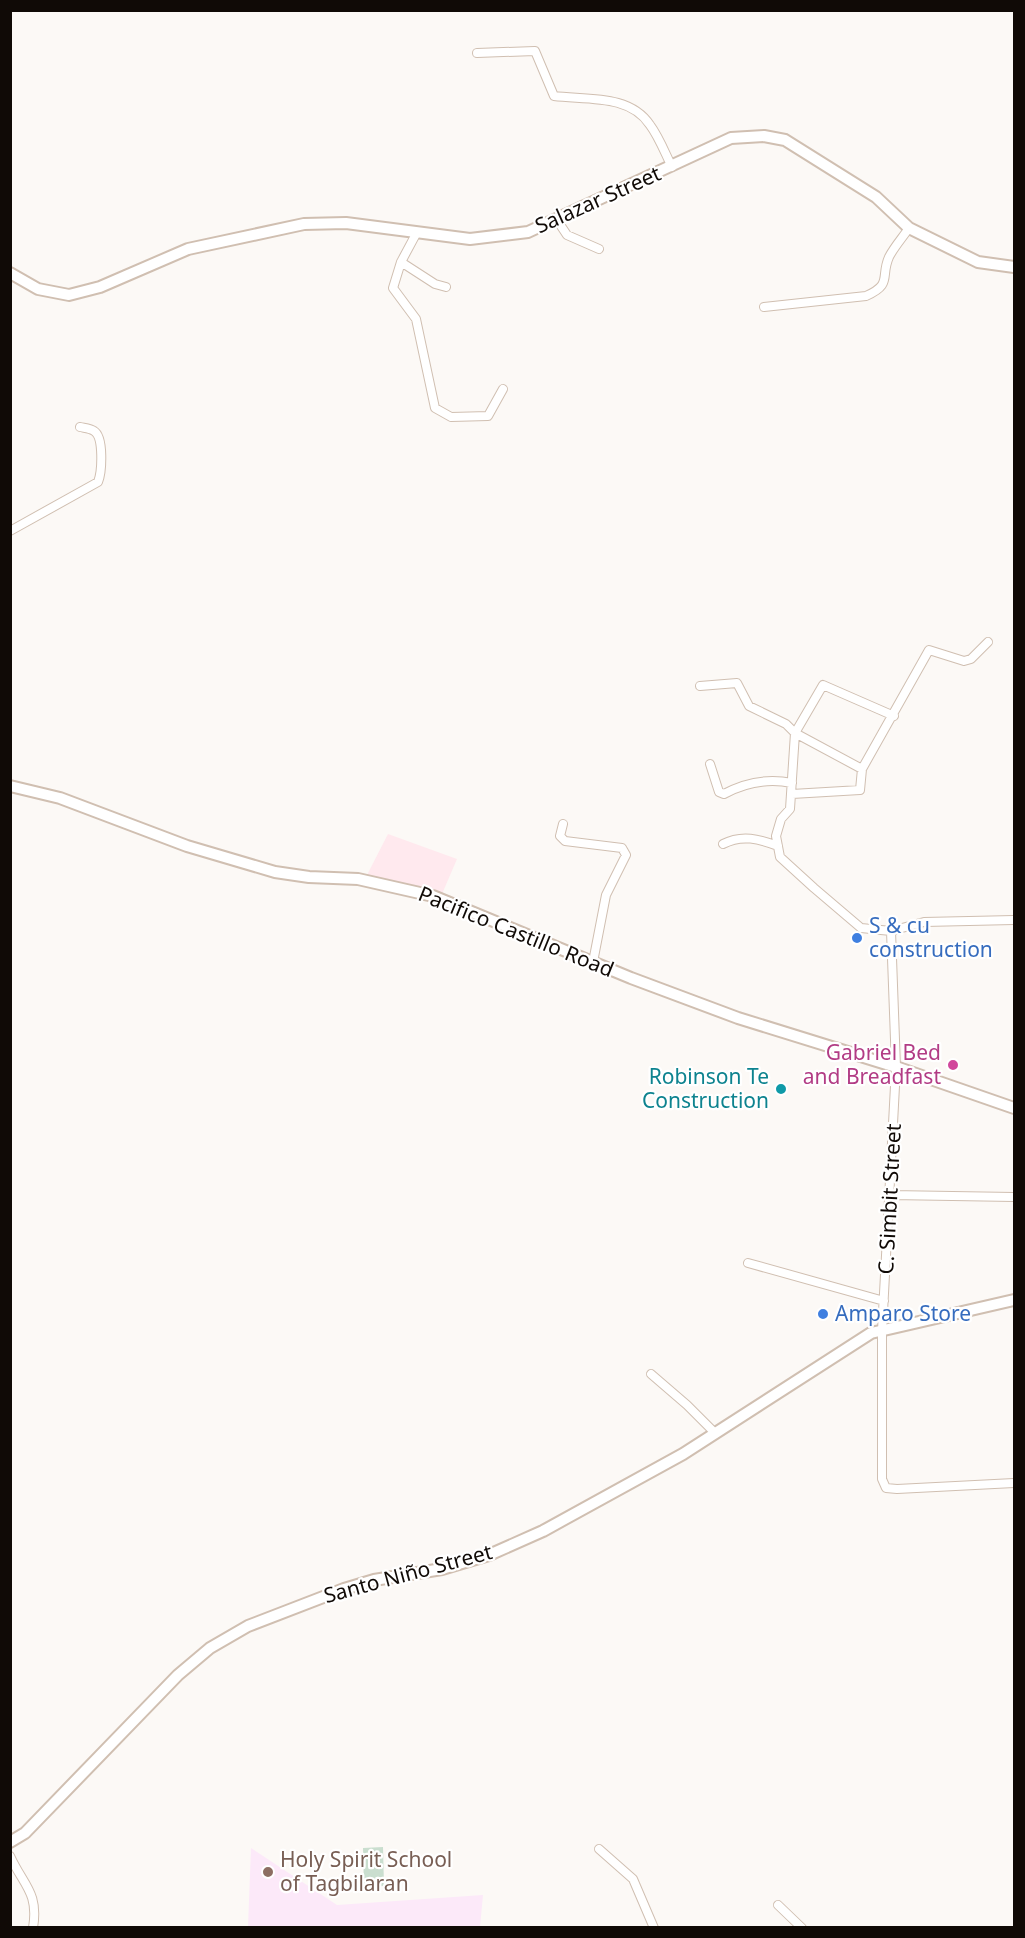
<svg xmlns="http://www.w3.org/2000/svg" width="1025" height="1938" font-family="'Noto Sans',sans-serif">
  <rect width="100%" height="100%" fill="#fcf9f6"/>
  <path fill="#ffe9ee" d="M388,834L457,859L442,894L367,875Z"/>
  <path fill="#fce9f9" d="M251,1848L337,1905L483,1895L480,1927H248Z"/>
  <path fill="#cadecf" d="M383,1847L384,1886L364,1887L363,1848Z"/>
  <g fill="none" stroke-linecap="round" stroke-linejoin="round">
    <g stroke="#d0bfb1" stroke-width="10">
      <path id="street" d="M477,53L535,51L554,96C586,100 630,94 650,125C659,137 665,153 672,167
        M557,220L567,235L599,249
        M416,234L401,262L393,288L416,319L435,408L451,417L488,416L503,389
        M401,262L435,284L446,287
        M764,307L866,296C893,284 880,277 889,257C894,247 903,237 909,228
        M10,531L98,482C102,472 104,437 94,431C90,428 84,428 80,427
        M700,686L737,683L749,706L786,724L795,733L790,809L781,819L776,836L780,857L814,888L861,928L891,931L924,922L1014,920
        M894,716L823,685L795,733L862,769L929,650L964,661L971,659L988,642
        M710,764L719,792L724,794C746,782 767,778 792,783
        M792,794L860,790L862,769
        M563,824L560,836L565,841L622,848L626,855L606,895L593,962
        M723,844C742,834 759,839 778,846
        M891,931L896,1067L882,1331V1479L886,1488L897,1489L1014,1483
        M891,1195L1014,1197
        M748,1263L884,1301
        M651,1374L687,1405L715,1433
        M599,1849L633,1879L654,1928
        M10,1856C23,1885 39,1892 33,1928
        M778,1905L802,1928"/>
    </g>
    <g stroke="#d0bfb1" stroke-width="14">
      <path id="secondary" d="M10,273L38,289L69,295L100,287L188,249L304,224L346,223L470,239L528,232L731,138L764,136L785,140L876,197L909,228L978,262L1014,267
        M10,786L60,798L187,846L275,872L309,877L358,879L433,896L631,978L738,1018L896,1067L1014,1108
        M10,1842L25,1833L178,1675L210,1648L248,1626L344,1589L374,1580L442,1569L489,1555L543,1531L683,1454L871,1333L1014,1300"/>
    </g>
    <use href="#street" stroke="#fff" stroke-width="8"/>
    <use href="#secondary" stroke="#fff" stroke-width="10"/>
  </g>
  <g fill="#3f7fe0" stroke="#fff" stroke-width="2">
    <circle cx="857" cy="938" r="6"/>
    <circle cx="823" cy="1314" r="6"/>
  </g>
  <circle fill="#d1479c" stroke="#fff" stroke-width="2" cx="953" cy="1065" r="6"/>
  <circle fill="#0f9aa8" stroke="#fff" stroke-width="2" cx="781" cy="1089" r="6"/>
  <circle fill="#8d6e63" stroke="#fff" stroke-width="2" cx="268" cy="1872" r="6"/>
  <g text-anchor="middle" stroke-width="4.5" stroke-linejoin="round" paint-order="stroke">
    <g font-size="21" fill="#100a06" stroke="#fff">
      <text transform="translate(598 200) rotate(-24)" y="7">Salazar Street</text>
      <text transform="translate(516 932) rotate(22)" y="7">Pacifico Castillo Road</text>
      <text transform="translate(890 1199) rotate(-87)" y="7">C. Simbit Street</text>
      <text transform="translate(408 1574) rotate(-15)" y="7">Santo Niño Street</text>
    </g>
    <g font-size="21" fill="#366cbe" stroke="#fff" text-anchor="start">
      <text x="869" y="933">S &amp; cu<tspan x="869" dy="24">construction</tspan></text>
      <text x="835" y="1321">Amparo Store</text>
    </g>
    <g font-size="21" fill="#b23c85" stroke="#fff" text-anchor="end">
      <text x="941" y="1060">Gabriel Bed<tspan x="941" dy="24">and Breadfast</tspan></text>
    </g>
    <g font-size="21" fill="#0d838f" stroke="#fff" text-anchor="end">
      <text x="769" y="1084">Robinson Te<tspan x="769" dy="24">Construction</tspan></text>
    </g>
    <g font-size="21" fill="#785e54" stroke="#fff" text-anchor="start">
      <text x="280" y="1867">Holy Spirit School<tspan x="280" dy="24">of Tagbilaran</tspan></text>
    </g>
  </g>
  <rect width="1025" height="1938" fill="none" stroke="#100a06" stroke-width="24"/>
</svg>
